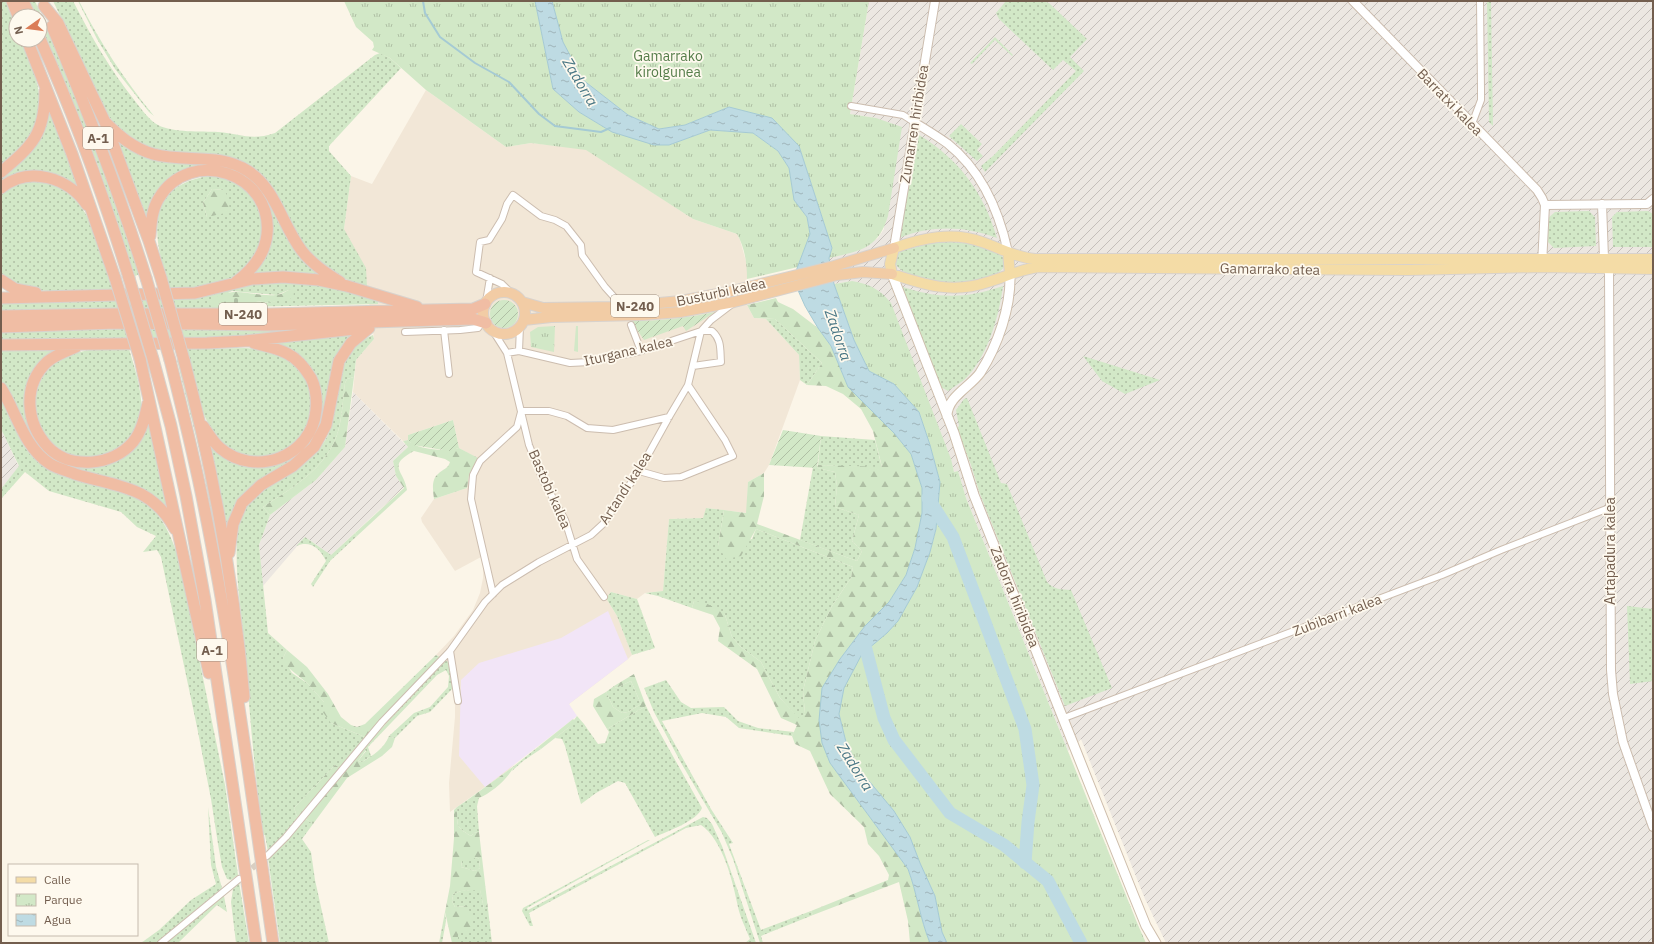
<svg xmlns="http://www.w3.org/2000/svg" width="1654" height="944" font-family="'IBM Plex Sans',sans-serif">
  <defs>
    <pattern id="industrial-furrows" width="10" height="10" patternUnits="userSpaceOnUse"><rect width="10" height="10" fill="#ece7e1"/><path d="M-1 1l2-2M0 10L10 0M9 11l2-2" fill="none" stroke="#c4beb9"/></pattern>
    <pattern id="grass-dots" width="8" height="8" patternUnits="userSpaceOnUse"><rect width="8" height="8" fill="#d2e8c7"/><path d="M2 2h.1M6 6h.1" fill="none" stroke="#afbfa4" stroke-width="1.8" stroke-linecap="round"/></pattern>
    <pattern id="forest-firs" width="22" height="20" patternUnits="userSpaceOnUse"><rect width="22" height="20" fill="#d2e8c7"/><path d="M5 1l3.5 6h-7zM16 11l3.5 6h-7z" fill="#afbfa4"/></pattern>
    <pattern id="cemetery-stones" width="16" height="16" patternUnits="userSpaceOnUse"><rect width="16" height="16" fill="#d2e8c7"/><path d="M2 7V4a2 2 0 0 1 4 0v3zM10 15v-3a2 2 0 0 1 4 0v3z" fill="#afbfa4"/></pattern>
    <pattern id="park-tufts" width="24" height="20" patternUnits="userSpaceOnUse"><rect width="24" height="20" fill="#d2e8c7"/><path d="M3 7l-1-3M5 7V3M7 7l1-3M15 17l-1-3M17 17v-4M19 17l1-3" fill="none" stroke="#afbfa4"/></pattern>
    <pattern id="garden-furrows" width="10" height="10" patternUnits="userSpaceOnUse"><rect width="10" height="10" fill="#d2e8c7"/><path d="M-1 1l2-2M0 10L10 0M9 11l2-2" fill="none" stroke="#afbfa4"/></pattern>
    <pattern id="water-ripples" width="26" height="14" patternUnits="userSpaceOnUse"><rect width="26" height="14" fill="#bedbe3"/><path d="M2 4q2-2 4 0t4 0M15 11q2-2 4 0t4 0" fill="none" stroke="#9fb5ba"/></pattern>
  </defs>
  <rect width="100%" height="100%" fill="#fbf5e8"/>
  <path fill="#f2e7d7" d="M426,90L506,147L531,143L586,149L693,219L737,234L740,240L747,265V305L754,318L766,319L799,355L800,380L769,465L764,473L748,482L747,513L707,508L703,518L669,519L663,591L645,593L637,599L611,592L606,598L617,616L632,655L628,659L569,704L510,769L450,812L449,783L455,717V697L448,662L436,655L454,636L473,610L480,593L483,578V564L481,557L455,571L422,522L421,518L434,499L467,488L469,475L477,458L459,448L453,420L408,435V440L403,441L353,392L356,360L374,339L367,287L344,229L351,176L372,184Z"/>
  <path fill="url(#industrial-furrows)" d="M869,1H1653V943H1166L1145,899L1081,739L1068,751L966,498L958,471L954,472L946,447L852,281L834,284L829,258L860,250L878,238L884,229L876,118L850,114Z
    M353,392L408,447L393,461L396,476L404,487L331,555L305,537L263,586L259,545L270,515L316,480L345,447Z
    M1,429L19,467L1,489Z"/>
  <path fill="#f2e5f7" d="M608,611L628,659L569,704L577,716L485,787L459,756L461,680L479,663L561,638Z"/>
  <path fill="url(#grass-dots)" fill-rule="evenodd" d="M1,1H6L16,27V40H21C35,75 51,104 28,140C22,150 9,158 1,166Z
    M29,1H35L71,83L103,167L140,274L135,276L99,168L66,85L40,25V16H36Z
    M53,1H73C92,38 109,68 135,101C142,110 149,120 158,125C173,133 202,131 218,132C241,134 252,141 275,133L375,55L380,53L390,58L401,68L329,146V151L351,176L344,229L366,268L367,287C331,278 304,251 288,218C281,204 275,186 263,176C236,154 199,155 165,151C149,149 135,142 122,132C107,119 94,88 85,69C75,46 64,24 53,1Z
    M78,1H79C101,44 123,78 154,116L149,112L115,69L97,39Z
    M1006,1H1042L1049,3L1087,39L1070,57L1084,71L985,172L981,166L993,156L1076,71L1063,60L1053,70L999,19L996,13Z
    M1487,1H1491L1493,126L1489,122Z
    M995,37L1013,55L1012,56L995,40L972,64L970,63Z
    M50,111L80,189L58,177L1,183V176L45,128Z
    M961,124L982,144L977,150L983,156L977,161L949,136Z
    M919,135C959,159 984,193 997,238C964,226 932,225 899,238Z
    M118,141L214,163L243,172L255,181L320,275C297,271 276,270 253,274L271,234L249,182L186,171L147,219Z
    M209,176C215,176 222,176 227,178C263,195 275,236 247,267C229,287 195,288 170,290C154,242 141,186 209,176ZM212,189L224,190L207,217L203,203Z
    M27,181C89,180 98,242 112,289C85,290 36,296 13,283C9,281 5,277 1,274V194L15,185Z
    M1589,211L1595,217L1596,246L1554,248L1548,242L1547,219L1555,212Z
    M1648,211L1653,214V247H1613L1612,217L1617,212Z
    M936,242C956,241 986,243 1003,257C1008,269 1000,272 990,276C980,280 968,283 957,283C944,283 875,275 901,251Z
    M275,280L324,285L378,301V304L248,307C259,297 260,304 272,302C279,301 285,294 291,289L277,295L232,291L210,302L212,309L1,312V303L240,286Z
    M900,286C938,299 965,299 1003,286C999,317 987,358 964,380C959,384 953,387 948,391L939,386Z
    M766,319H775L822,363L807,385L800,380L799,355Z
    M120,329L303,330L251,337L1,341V332Z
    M357,332L342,348L325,416L316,440L234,510L227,527L210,446L254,466L314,434L321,414V397L318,383L275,343Z
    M373,335L374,339L356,360L354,377L347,379L345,383C343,399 342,420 337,435C325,469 292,488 263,507L270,515L259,545L268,633L287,650L283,658L292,673L307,683L324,702L331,723L365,737L340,768L335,765L294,808L298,819L282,839L268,852L265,835H263C254,770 249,705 244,640C241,606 229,540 244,511C247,504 254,498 260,493C284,475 314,464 328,435C344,401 330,353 373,335Z
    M246,348C263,350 282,352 295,364C301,369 305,377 308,384C325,428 282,471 239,453C227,448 216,439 210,427C197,404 193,374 186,349Z
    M94,349H129C135,369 143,392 141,414C137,444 98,466 70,456C67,454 63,451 60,449C39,435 30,409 39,385C48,361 71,353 94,349Z
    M1,350H55L45,358L29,383L41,445L95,466L145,429L149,423L168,512L152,497L55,463L34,443L1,380Z
    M1083,356L1160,380L1125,394L1102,381Z
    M177,360H180L204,457L224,578L201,457Z
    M1,398C13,419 18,445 37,461C47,470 60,474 72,479C89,484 106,486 123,491C156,502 170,529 179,561L225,785L238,875L231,880L227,879L222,867L218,844L211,799L197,727L161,557L157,550L143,552L156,536L137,527L121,512L49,491L25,472L1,499V489L19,466L1,429Z
    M967,398L1001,483L1007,484L1047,582C1054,590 1061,589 1071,590L1112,688L1065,706L980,494L971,465L957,428L959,426L956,410L964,399Z
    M821,436L875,440L882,468L818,465Z
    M813,467L835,472L837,486L835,507L859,515L852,541L862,551L857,561L800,540Z
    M706,508L724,510L718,546L752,539L756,529L853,567L851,578L832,606L815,641L803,691L805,714L799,719L780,698L761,662L741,647L732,637L725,615L694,601L692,608L658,596L645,593L663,591L669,519L703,518Z
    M355,533L357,536L330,561L313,587L311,584L326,561C320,548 310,540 296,546L305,537L331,555Z
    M611,592L637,599L655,648L632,655L617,616L606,598Z
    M1627,606L1653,609V681L1630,684Z
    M445,660L448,662L453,688L430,712L417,716L395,738L389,736L414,713L430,707L448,687L449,676L446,670L437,675L368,747L371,756L362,762L358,761L366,751L363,749L419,687Z
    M666,680L681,702L691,708L724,707L738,721L758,728L794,732L792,736L739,728L726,717L702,713L662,721L711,809L733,843L729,844L761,930L811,911L813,915L761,936L763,943H760L733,859L722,833L680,761L654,712L644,688Z
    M631,681L641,704L628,712L622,713L613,707L606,692L614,686L616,688Z
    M646,706L655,724L702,808C697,821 668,831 655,837L625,783L618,781L596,793L581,804L565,746L562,739L555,738L568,728L577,716L584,724L598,744L605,743L609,732L607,729Z
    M538,747L541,749L523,761L512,771L514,766Z
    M479,798L477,806L479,832L474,833L471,836C454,826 458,825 457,807L466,801Z
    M208,807L216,867L222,888L157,943H141L159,930L191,900L216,884L211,865Z
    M703,817L707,818L712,824L722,846L756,943H745L750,939C746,929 740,917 738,907C733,882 723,840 701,825L686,828L529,913L533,926H530L522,911L523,908L648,840H650L527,908L528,910Z
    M306,819L313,824L302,839L311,852L315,880L329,943H280L268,858L283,845Z
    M476,857L479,859L480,868L475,871L461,867L462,861H467Z
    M239,882L249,943H236L231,902L233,889Z
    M480,889L484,909H488L492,943H458V933L467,906L455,907L452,901L453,894L461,891Z
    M222,896H224L227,912L217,905L178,943H164Z
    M445,912L446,921L442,943H439Z"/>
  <path fill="url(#forest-firs)" fill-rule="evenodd" d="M212,189L224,190L228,197L230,212L207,217L203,203Z
    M291,289L294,294L289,301C281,300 280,300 273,302C261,304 260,297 248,307V297H227V308L212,309L209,302C234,283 249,297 276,295C281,295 286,291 291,289Z
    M776,298L778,302L793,309L818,328L831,346L848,387L894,433L911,454L922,488V513L915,548L906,575L889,602L865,626L840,659L830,763L908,869C917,893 920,919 930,943H910L908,921L899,882L813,915L811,911L888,880L889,875L879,856L868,844L864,827L830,794L810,751L795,744L792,736L797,725L781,718L757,669L718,641L720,628L713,615L692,608L694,601L703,602L716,608L725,615L732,637L741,647L761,662L780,698L799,718L805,714L803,691L815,641L832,606L851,578L853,567L756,529L741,556L726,559L718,546L724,510L746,513L748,482L764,473V496L757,524L857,561L862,551L852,541L859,515L835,507L837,486L835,472L817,468L818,465L882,467L873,431L861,409L843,394L826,386L807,385L822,363L775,319L754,318L747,305Z
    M354,377L345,447L316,480L270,515L263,507C292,488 325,469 337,435C342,421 343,398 345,383L347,379Z
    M408,440C417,450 446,452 459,448L478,458L469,475L467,488L434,499C433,490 431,480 438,474C443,469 448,469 450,462L445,459L414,451C386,466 404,470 407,490L357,536L355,533L404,488L396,476L393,461L408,447L403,441Z
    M287,650L307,667L328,694L341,717L351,725L357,727L365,724L436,655L440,657L365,737L331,723L322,711L324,702L307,683L285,665L283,658Z
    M634,674L646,706L607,729L593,706L594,699L606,692L613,707L622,713L628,712L641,704L631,681L616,688L614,686Z
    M573,719L575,721L568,728L541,749L538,747Z
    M389,736L395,738L392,747L382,756L347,778L313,824L306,819L342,771L363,749L366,750L358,761L362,762C373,755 384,749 389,736Z
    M335,765L340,768L298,819L294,808Z
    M514,766C509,778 491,793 479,798C475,800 470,800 466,801Z
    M457,807C458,825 454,826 471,836L474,833L479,832L488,909H484L480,890L461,891L453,894L452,901L455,907L467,906L472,917L473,930L458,933V943H452L445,912L450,886L454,838V810ZM476,857L479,859L480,868L475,871L461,867L462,861H471Z"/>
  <path fill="url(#cemetery-stones)" d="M226,297H248V307L227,308Z"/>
  <path fill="url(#park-tufts)" d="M344,1H535L553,89L579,112L612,132L669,145L710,130L753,133L778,151L789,168L794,200L807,217L810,235L798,267L747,279C747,264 745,248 737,234L693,219L586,150L531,143L506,147L426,90L390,58L372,50L374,47L373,42L356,27Z
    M552,1H869L850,114L876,118L902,127L888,216C878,249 860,251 829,258L832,248L799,146L729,107L685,125L659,129L628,115L583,80L562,42Z
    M852,281C869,284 880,289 891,303L951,459L954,472L958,471L966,498L1138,925L1146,943H947L942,932L935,896L920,863L910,837L894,811L859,769L846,742L839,714L844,687L862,654L887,633L898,621L917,587L930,552L936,530L940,482L930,445L919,412L894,384L869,371L854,340L834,284Z
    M555,326L554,352L531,347L530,332L538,327Z"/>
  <path fill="url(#garden-furrows)" d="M490 314a14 14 0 1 1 28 0a14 14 0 1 1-28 0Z
    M715,312L686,331L683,326L644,340L631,321C659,321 687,318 715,312Z
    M453,420L459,448L449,451L413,445L408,440V435Z
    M783,430L821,436L817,468L769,465Z"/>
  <path fill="#d2e8c7" d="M576,326H578V352L574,351Z"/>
  <path fill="url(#water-ripples)" stroke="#a5cad4" d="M535,1H552L563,42L583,80L628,115L659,129L685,125L729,107L772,118L799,146L832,248L829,258L834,284L854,340L869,371L894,384L919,412L930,445L940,482L936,529L930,552L917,587L898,621L887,633L862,654L844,688L839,714L846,742L859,769L894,811L910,837L920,863L935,896L942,932L947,943H930C920,919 917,893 908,869L830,763L822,743L819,720L822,688L840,659L865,626L889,602L906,575L915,548L922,513V488L911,454L894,433L848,387L831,346L818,328L805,306L793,279L810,234L807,217L794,200L789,168L778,151L753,133L710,130L669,145H654L612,132L579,112L553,89Z"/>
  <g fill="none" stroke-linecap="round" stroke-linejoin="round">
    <path stroke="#a5cad4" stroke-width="2" d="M423,1L425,13L440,37L475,63L509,82L539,114L555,126L601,132L610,128"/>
    <path stroke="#bedbe3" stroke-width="13" d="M928,498L953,537L1025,729L1033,785L1028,822L1025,863
      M864,642L884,718L894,740L950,813L1004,845L1048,881L1081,943"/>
    <path stroke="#d9cfc2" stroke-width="6" stroke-dasharray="6 3" stroke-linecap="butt" d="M245,874L262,860"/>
    <g stroke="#ccbdaf" stroke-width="8">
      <path id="minor" d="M851,106L903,115L914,122
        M1472,124L1481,100V90L1480,1
        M512,294L502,284L476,272L480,242L489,240L502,219L507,204L513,195L541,216L555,220L566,226L581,245L582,255L605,287L614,297L616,307
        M486,302L490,278
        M631,325L641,351
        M444,330L449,374
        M493,331L507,353L529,445L543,480L565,520L577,559L604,597
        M405,332L460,330L478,328L482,322
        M519,351L520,326
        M507,353L519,351L570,363L590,362L641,351L701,331H712C722,340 720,350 721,362L693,366
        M522,411H549L567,416L587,428L613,430L669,417
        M639,471L664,478L681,477L733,456L725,440L688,385
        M493,594L471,499L473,475L480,461L517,427L521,412
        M450,651L458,701
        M1064,718L1442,575L1501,550L1609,508
        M267,856L286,837L382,722L450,651L485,602L502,585L539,562L591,535L603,524L639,471L669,417L688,385L701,331L711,320L732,304
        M161,943L239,879"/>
    </g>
    <g stroke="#ccbdaf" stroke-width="10">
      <path id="tertiary" d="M1353,1L1537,190L1542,198L1545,205L1542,265
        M914,122C925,129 937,136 948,144C982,171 999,211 1008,252
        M1602,204L1604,258L1609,269L1611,670L1613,694L1623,742L1653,827
        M1545,205L1643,204H1647L1653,199
        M894,248C908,166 921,83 935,1"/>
    </g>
    <g stroke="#cebeac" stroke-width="11">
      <path id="secondary" d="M892,274L954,433L974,495L1133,894L1146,926L1156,943
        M947,416C947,397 970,387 980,373C998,345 1011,307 1010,274"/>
    </g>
    <g stroke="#d8d2cd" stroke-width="12">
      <path id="primary" d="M1008,252L1010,274
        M1653,259H1035C1017,258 1000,248 982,242C953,231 922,238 894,248L890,264L892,274C925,285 953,294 988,282C1005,277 1021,269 1039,267L1408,270L1542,267L1653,269"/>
    </g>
    <g stroke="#d8d2cd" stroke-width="12">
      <path id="trunk" d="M483 313a21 21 0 1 1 42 0a21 21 0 1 1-42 0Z
        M522,302L543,308L616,307L681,301L728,292L834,266L894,248
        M524,320L551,317L642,315L680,312L734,302L837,275L863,272L892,274"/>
    </g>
    <g stroke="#d8d2cd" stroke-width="13">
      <path id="motorway" d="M12,1L18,16
        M23,1L30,16
        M44,6L58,23L105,122L149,241L161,278
        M52,26C87,109 119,192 146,278
        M40,39C75,117 104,197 129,278
        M27,40L72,154L115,278
        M105,122C119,136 133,148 153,154C185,163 218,152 248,171C276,189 282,225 302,251C312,264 326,273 340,282
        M1,172C32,146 45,134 45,91
        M1,188C29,165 69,178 87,205
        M150,236C151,223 152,209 159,198C191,146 273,173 267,234C265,255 252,270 236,282
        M1,280L15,289L36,293
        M1,298L195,293L252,279L283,277L319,280L347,286L417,307
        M1,316L114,314H269L427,310L473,309L485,304
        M1,327L116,323L266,325L473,319L486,323
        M1,345L207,343L245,341L364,328
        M76,347C66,351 55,355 47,362C22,386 26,423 48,447C70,470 113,466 133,442C142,431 145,416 148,403
        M140,359L209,673
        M153,359L171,426L186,496L205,600L256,943
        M170,360C181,404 192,448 201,492C232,641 251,792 273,943
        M184,360C213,470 234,583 244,697
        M1,388C17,413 23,446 50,464C57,468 67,471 75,474C117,487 151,485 175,529
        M203,426C208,433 213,442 220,448C255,478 312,457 316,410C317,399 316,388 311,378C305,368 298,359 288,354C278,348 265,346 254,343
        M229,553L233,524L242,503L261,485L293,466L314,447L326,425L339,361L351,343L369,328"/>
    </g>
    <use href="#minor" stroke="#fff" stroke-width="6"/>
    <use href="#tertiary" stroke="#fff" stroke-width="8"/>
    <use href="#secondary" stroke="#fff" stroke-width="9"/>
    <use href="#primary" stroke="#f4dca6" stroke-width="10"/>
    <use href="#trunk" stroke="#f2cca5" stroke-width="10"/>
    <use href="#motorway" stroke="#f0bda4" stroke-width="11"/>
    <g stroke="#d8d2cd" stroke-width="13" stroke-linecap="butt">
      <path id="motorway-bridge" d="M115,278L140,359
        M129,278L153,359
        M146,278L170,360
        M161,278L184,360"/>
    </g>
    <use href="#motorway-bridge" stroke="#f0bda4" stroke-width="11"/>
  </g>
  <g text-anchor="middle" stroke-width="3.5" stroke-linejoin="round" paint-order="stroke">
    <g fill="#fef9ee" stroke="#9d8c7e" stroke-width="1">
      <rect x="83" y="127" width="30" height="22" rx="3"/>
      <rect x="611" y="295" width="48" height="22" rx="3"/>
      <rect x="219" y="303" width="48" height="22" rx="3"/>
      <rect x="197" y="639" width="30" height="22" rx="3"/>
    </g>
    <g font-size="13" font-weight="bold" fill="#735e4e">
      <text x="98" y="143">A-1</text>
      <text x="635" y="311">N-240</text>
      <text x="243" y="319">N-240</text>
      <text x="212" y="655">A-1</text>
    </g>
    <g font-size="14" fill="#557d4a" stroke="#fef9ee">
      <text x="668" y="61">Gamarrako<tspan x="668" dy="16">kirolgunea</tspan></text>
    </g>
    <g font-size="14" fill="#735e4e" stroke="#fef9ee">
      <text transform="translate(1450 102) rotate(46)" y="5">Barratxi kalea</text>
      <text transform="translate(914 124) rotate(-81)" y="5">Zumarren hiribidea</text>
      <text transform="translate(1270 269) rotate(1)" y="5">Gamarrako atea</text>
      <text transform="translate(721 292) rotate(-12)" y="5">Busturbi kalea</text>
      <text transform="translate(628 351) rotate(-13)" y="5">Iturgana kalea</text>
      <text transform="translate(625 488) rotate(-57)" y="5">Artandi kalea</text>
      <text transform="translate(550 489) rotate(66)" y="5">Bastobi kalea</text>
      <text transform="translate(1610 551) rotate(-90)" y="5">Artapadura kalea</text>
      <text transform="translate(1015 597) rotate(68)" y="5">Zadorra hiribidea</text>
      <text transform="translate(1337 615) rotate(-21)" y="5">Zubibarri kalea</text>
    </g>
    <g font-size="15" font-style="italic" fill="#497785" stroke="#fef9ee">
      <text transform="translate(580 82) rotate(59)" y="5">Zadorra</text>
      <text transform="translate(838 335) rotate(71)" y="5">Zadorra</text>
      <text transform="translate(855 767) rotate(58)" y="5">Zadorra</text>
    </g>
  </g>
  <rect width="1654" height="944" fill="none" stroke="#735e4e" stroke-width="4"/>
  <rect x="8" y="864" width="130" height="72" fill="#fef9ee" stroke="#c6bbae"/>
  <rect x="16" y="877" width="20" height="6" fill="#f4dca6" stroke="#c6bbae"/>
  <text x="44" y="884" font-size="12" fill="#735e4e">Calle</text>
  <rect x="16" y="894" width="20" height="12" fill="url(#park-tufts)" stroke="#c6bbae"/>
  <text x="44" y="904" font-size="12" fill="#735e4e">Parque</text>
  <rect x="16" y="914" width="20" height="12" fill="url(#water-ripples)" stroke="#c6bbae"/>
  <text x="44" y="924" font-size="12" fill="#735e4e">Agua</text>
  <g transform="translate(28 28) rotate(256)"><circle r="19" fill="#fef9ee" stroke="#c6bbae"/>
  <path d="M0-3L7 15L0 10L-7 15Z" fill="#db7d57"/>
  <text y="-6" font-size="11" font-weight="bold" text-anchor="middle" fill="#735e4e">N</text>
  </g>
</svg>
